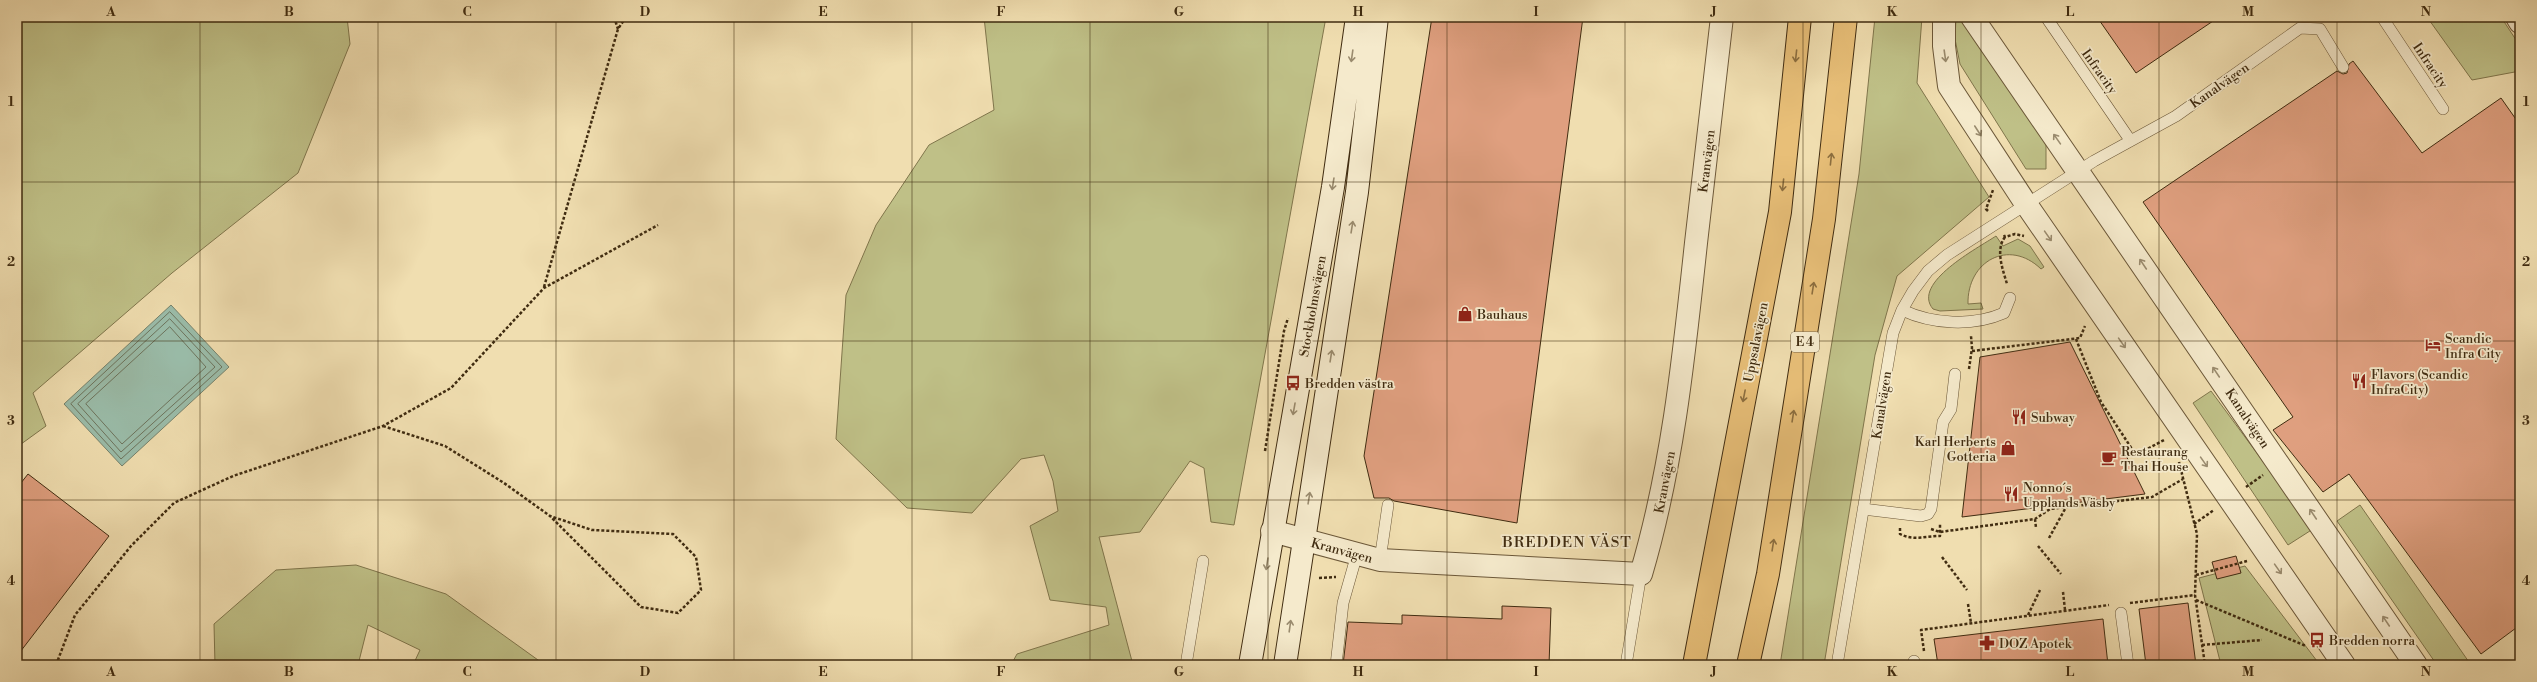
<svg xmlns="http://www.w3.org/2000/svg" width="2537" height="682" font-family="'Libre Bodoni',serif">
  <rect width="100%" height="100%" fill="#f0deb0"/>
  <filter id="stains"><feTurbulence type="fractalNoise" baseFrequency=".005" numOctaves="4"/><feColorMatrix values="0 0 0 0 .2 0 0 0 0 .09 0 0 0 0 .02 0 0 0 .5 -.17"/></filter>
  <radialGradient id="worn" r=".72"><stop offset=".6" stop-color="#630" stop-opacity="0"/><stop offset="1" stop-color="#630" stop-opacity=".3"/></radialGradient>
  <path fill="#bfc087" stroke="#80764c" d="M17,17H347L350,44L298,173L172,273L33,393L46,426L17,447Z
    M984,17H1326L1234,525L1211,522L1204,468L1190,461L1140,532L1099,537L1133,665H1011L1017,654L1109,625L1106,607L1050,600L1030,526L1058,511L1053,481L1044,455L1021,459L972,513L907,508L836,439L846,295L876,225L929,145L994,110Z
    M1875,17H1922L1917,83L1989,197L1897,276L1875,355L1824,665H1780L1859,174Z
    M1956,17H1963L2046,138V169H2026L1960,64L1955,39Z
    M2427,17H2501L2520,46V71L2472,80Z
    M1996,236L2003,246L2018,239L2030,246L2044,267L2041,269C2009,238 1967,261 1968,304L1981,303L1983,309L1940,311L1933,309C1911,283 1978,248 1996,236Z
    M2211,391L2313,529L2288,545L2193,403Z
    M2360,505L2471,665H2437L2337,521Z
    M356,565L446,594L545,665H413L420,650L368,625L358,665H215L214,624L276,570Z
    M2245,566L2320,665H2221L2199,578Z"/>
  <path fill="#9abca9" stroke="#76826c" d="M171,305L229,367L122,466L64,404Z"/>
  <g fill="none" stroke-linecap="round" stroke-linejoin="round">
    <path stroke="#6d745d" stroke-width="1" d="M170,312L222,367L121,459L71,404Z
      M170,319L215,367L121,452L78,404Z
      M170,327L206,367L122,444L86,404Z"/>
  </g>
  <path fill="#df9f7f" stroke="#402c11" d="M1432,17H1583L1517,523L1394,501L1389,498H1374L1364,456Z
    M2097,17H2219L2136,73Z
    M2353,61L2422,153L2501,98L2520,125V625L2481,654L2349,474L2323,492L2273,430L2293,417L2143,202L2337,71L2343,74L2347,73L2349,64Z
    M2070,342L2145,494L1962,517L1980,357Z
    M28,474L109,536L17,656V488Z
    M2236,556L2241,573L2217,579L2212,562Z
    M2188,603L2196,665H2146L2139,609Z
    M1502,606L1551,608L1549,665H1343L1348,622L1402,624V615L1502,619Z
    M2103,619L2108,665H1938L1934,639Z"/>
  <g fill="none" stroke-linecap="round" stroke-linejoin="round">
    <g stroke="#6c5839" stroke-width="12">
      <path id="service" d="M2046,17L2130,140
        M2382,17L2443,109
        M1902,310C1932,324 1972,327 2004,313L2010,298
        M1863,509L1921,516L1928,514L1931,509L1943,422L1951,409L1955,374
        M1380,560L1388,505
        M2121,613L2128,665
        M1914,661V665
        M1186,665L1203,561
        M1336,665L1343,603L1357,554
        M1626,665L1641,574
        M1837,665L1893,333L1902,310L1913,291L1928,271L1947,255L2094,161L2176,116L2300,28L2320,29L2343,67"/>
    </g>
    <g stroke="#6c5839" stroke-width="24">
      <path id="minor" d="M1944,17V46L1949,86L2026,204L2344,665
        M1972,17L2416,665
        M1272,531L1380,560L1641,574C1673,466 1684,355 1696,243C1704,168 1714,92 1722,17"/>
    </g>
    <g stroke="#6c5839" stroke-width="24">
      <path id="tertiary" d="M2517,17L2520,22"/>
    </g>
    <g stroke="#402c11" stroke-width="24">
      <path id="secondary" d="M1250,665L1333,187L1357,17
        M1285,665L1357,192L1377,17"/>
    </g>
    <g stroke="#402c11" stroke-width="24">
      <path id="motorway" d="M1694,665L1780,212L1800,17
        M1748,665L1768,574L1824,219L1846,17"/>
    </g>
    <path stroke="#402c11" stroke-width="2.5" stroke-dasharray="3 2" stroke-linecap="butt" d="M614,17L618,29
      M1988,211L1986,209L1993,190
      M2004,235L2005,237L2015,234L2024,236
      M2005,237C1995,250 2003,270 2007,284
      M544,287L618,29L626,17
      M2076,339L2101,402L2136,455L2164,440
      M1972,351L2080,338L2085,326
      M1969,369L1972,348L1971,336
      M383,426L445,446L504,483L550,516L592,530L673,534L696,557L701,590L678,613L641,607L550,516
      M1265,451L1284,331L1288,318
      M2179,462L2197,534L2195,595L2205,665
      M2246,487L2263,475
      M2035,519L2036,528
      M2194,524L2214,510
      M1900,528V534C1913,541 1926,536 1940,536V523
      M1931,529L1940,532L2035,519L2050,509L2152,497L2183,479
      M2049,538L2065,509
      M2038,546L2061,574
      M1942,557L1967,590
      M2196,575L2247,561
      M1319,578L1336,577
      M2063,592L2065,610
      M2196,600L2306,646
      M2130,603L2195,595
      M1968,604L1971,623
      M2028,615L2040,590
      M2202,645L2262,640
      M1924,651L1921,630L2109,605
      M56,665L75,615L131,546L174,503L233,476L383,426L451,388L544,288L658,225"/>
    <use href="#service" stroke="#f5eacc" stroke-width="11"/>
    <use href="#minor" stroke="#f5eacc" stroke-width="22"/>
    <use href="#tertiary" stroke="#f5eacc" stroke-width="22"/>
    <use href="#secondary" stroke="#f5eacc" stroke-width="22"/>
    <use href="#motorway" stroke="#e8bf78" stroke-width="22"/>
  </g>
  <defs><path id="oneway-shaft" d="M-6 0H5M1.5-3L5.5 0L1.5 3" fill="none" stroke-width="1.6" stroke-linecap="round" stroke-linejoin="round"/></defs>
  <g stroke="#9a8b6e">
    <use href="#oneway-shaft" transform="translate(1352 56) rotate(98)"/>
    <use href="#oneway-shaft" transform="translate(1945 56) rotate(82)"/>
    <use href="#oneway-shaft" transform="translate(1978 131) rotate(57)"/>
    <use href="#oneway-shaft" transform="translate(2057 139) rotate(-125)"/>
    <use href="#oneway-shaft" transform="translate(1333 184) rotate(99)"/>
    <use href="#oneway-shaft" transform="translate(1352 227) rotate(-81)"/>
    <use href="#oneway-shaft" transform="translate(2048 236) rotate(55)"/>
    <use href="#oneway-shaft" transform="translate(2143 264) rotate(-124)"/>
    <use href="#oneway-shaft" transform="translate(2122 343) rotate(55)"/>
    <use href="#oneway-shaft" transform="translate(1331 356) rotate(-81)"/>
    <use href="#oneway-shaft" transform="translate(2216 372) rotate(-124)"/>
    <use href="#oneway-shaft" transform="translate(1294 409) rotate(100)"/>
    <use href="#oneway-shaft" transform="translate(2204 462) rotate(55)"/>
    <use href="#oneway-shaft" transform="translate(1309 498) rotate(-81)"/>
    <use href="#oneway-shaft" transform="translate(2313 514) rotate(-124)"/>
    <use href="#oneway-shaft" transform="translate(1267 564) rotate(99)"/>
    <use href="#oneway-shaft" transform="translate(2278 569) rotate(55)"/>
    <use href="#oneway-shaft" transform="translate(2386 621) rotate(-124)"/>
    <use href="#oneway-shaft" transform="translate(1290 626) rotate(-82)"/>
  </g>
  <g stroke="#8c6e3f">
    <use href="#oneway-shaft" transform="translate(1796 56) rotate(96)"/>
    <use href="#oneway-shaft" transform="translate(1831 159) rotate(-84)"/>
    <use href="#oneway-shaft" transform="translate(1783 185) rotate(96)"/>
    <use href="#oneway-shaft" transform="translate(1813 288) rotate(-81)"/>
    <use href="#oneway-shaft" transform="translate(1744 396) rotate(101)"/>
    <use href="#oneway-shaft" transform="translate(1793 416) rotate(-81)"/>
    <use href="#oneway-shaft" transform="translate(1773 545) rotate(-81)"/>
  </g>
  <path fill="none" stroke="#402c11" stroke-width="1" stroke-opacity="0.55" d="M200,17V665M378,17V665M556,17V665M734,17V665M912,17V665M1090,17V665M1268,17V665M1447,17V665M1625,17V665M1803,17V665M1981,17V665M2159,17V665M2337,17V665M17,182H2520M17,341H2520M17,500H2520"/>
  <defs>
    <g id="shop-bare" transform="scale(1.2)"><path d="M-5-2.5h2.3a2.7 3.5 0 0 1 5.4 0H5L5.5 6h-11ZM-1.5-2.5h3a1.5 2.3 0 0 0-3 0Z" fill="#8f2418" stroke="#f5eacc" stroke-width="2.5" paint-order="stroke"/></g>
    <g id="hotel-bare" transform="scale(1.2)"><path d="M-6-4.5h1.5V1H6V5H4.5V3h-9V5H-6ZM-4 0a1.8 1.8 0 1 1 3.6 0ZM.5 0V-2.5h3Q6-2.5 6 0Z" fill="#8f2418" stroke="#f5eacc" stroke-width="2.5" paint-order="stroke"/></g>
    <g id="restaurant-bare" transform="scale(1.2)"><path d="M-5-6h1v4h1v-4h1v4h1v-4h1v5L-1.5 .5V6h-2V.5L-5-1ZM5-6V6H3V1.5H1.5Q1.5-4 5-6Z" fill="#8f2418" stroke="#f5eacc" stroke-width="2.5" paint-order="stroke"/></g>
    <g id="bus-bare" transform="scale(1.2)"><path d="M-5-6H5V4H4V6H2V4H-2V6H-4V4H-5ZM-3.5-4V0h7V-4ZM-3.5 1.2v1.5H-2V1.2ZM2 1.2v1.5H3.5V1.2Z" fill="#8f2418" stroke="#f5eacc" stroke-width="2.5" paint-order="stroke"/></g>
    <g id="cafe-bare" transform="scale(1.2)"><path d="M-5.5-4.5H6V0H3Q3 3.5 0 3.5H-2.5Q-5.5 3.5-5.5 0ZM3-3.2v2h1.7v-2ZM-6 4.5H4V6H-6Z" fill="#8f2418" stroke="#f5eacc" stroke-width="2.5" paint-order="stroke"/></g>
    <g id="pharmacy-bare" transform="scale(1.2)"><path d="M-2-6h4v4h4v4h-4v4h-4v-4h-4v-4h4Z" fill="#8f2418" stroke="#f5eacc" stroke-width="2.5" paint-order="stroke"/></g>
  </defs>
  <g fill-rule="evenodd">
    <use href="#shop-bare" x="1465" y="314"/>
    <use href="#hotel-bare" x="2433" y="345"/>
    <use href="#restaurant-bare" x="2359" y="381"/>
    <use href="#bus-bare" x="1293" y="383"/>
    <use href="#restaurant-bare" x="2019" y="417"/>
    <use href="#shop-bare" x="2008" y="448"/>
    <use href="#cafe-bare" x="2109" y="458"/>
    <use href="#restaurant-bare" x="2011" y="494"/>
    <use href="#bus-bare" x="2317" y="640"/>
    <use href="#pharmacy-bare" x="1987" y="643"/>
  </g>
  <g text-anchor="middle" stroke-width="3.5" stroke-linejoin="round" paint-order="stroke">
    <rect fill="#f5eacc" stroke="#766549" stroke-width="1" x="1791" y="332" width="28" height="20" rx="3"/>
    <g font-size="12" font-weight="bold" fill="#402c11">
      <text x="1805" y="346">E 4</text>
    </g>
    <g font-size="13" fill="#402c11" stroke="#f5eacc">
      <text transform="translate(2431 65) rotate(56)" y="5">Infracity</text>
      <text transform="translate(2100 71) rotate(55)" y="5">Infracity</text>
      <text transform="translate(2219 85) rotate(-35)" y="5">Kanalvägen</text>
      <text transform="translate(1706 161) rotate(-83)" y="5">Kranvägen</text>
      <text transform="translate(1312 306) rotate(-80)" y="5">Stockholmsvägen</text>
      <text transform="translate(1755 342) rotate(-79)" y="5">Uppsalavägen</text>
      <text transform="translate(1881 405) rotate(-81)" y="5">Kanalvägen</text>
      <text transform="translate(2248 418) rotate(56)" y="5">Kanalvägen</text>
      <text transform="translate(1664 482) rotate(-79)" y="5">Kranvägen</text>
      <text transform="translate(1342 550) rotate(15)" y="5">Kranvägen</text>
    </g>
    <g font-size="13" fill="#402c11" stroke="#f5eacc" text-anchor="start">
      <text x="1477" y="319">Bauhaus</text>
      <text x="2445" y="343">Scandic<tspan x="2445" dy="15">Infra City</tspan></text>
      <text x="2371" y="379">Flavors (Scandic<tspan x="2371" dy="15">InfraCity)</tspan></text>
      <text x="1305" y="388">Bredden västra</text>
      <text x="2031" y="422">Subway</text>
      <text x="1996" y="446" text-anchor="end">Karl Herberts<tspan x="1996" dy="15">Gotteria</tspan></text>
      <text x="2121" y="456">Restaurang<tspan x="2121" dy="15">Thai House</tspan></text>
      <text x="2023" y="492">Nonno´s<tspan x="2023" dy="15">Upplands Väsby</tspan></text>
      <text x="2329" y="645">Bredden norra</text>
      <text x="1999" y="648">DOZ Apotek</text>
    </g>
    <g font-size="15" letter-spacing="1" fill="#402c11" stroke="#f5eacc">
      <text x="1567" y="547">BREDDEN VÄST</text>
    </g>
  </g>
  <rect width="2537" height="682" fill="none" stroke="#f0deb0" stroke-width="44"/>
  <rect x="22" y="22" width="2493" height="638" fill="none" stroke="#402c11" stroke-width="1.5"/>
  <g font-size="13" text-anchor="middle" font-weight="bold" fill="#402c11">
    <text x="111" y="16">A</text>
    <text x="289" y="16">B</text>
    <text x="467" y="16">C</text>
    <text x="645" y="16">D</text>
    <text x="823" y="16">E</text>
    <text x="1001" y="16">F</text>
    <text x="1179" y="16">G</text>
    <text x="1358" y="16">H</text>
    <text x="1536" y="16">I</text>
    <text x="1714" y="16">J</text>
    <text x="1892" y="16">K</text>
    <text x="2070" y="16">L</text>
    <text x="2248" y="16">M</text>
    <text x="2426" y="16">N</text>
    <text x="11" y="106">1</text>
    <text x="2526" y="106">1</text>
    <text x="11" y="266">2</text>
    <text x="2526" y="266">2</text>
    <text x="11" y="425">3</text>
    <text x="2526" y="425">3</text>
    <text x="11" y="585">4</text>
    <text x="2526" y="585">4</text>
    <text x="111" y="676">A</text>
    <text x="289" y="676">B</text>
    <text x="467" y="676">C</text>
    <text x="645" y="676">D</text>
    <text x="823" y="676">E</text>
    <text x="1001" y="676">F</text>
    <text x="1179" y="676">G</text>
    <text x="1358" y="676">H</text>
    <text x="1536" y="676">I</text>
    <text x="1714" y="676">J</text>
    <text x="1892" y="676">K</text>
    <text x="2070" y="676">L</text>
    <text x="2248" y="676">M</text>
    <text x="2426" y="676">N</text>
  </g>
  <rect width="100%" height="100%" filter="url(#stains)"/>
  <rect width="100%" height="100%" fill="url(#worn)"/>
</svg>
